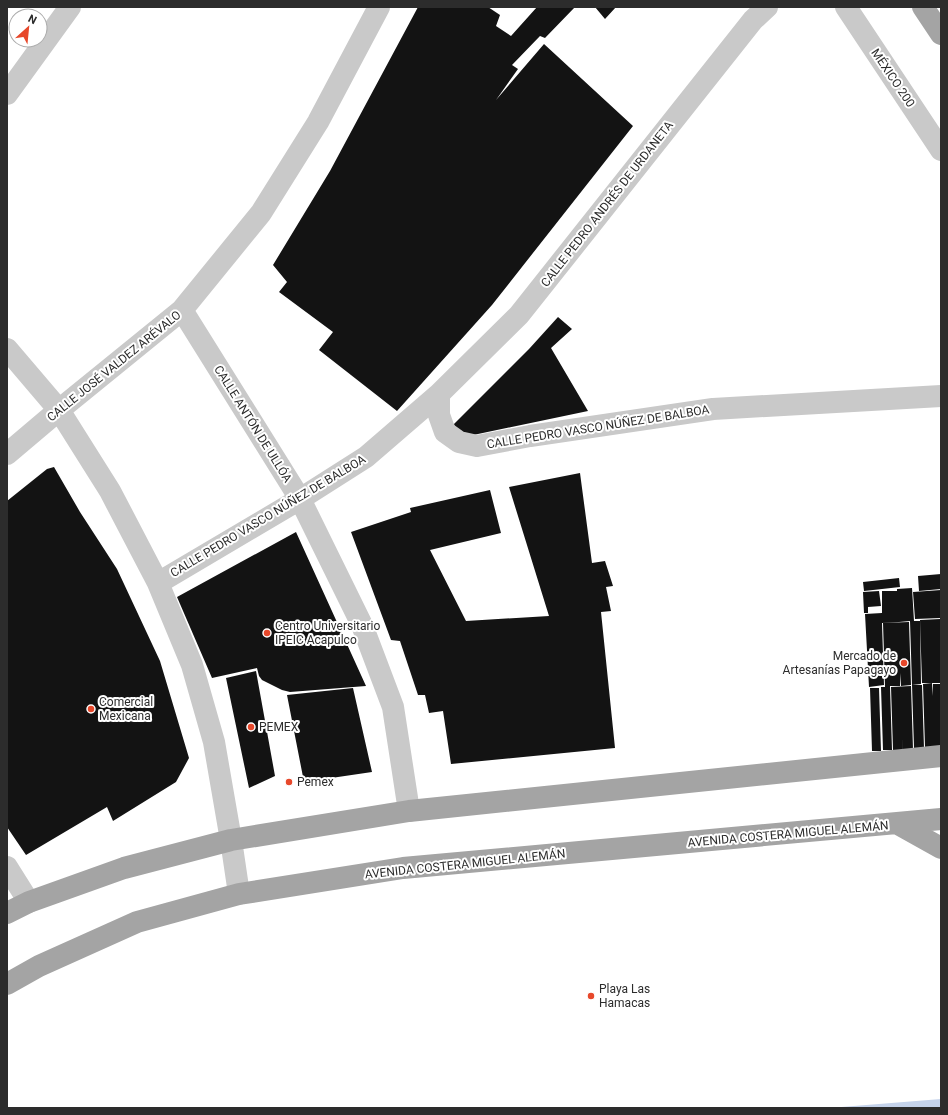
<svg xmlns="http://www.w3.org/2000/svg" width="948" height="1115" font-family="Roboto,sans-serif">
  <rect width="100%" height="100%" fill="#fff"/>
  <path fill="#c5d3eb" d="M941,1099V1108H829Z"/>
  <path fill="#131313" d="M418,7H488L500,15L496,26L511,36L537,7H575L545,38L540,36L512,65L518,69L496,100L544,44L633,126L492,305L397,411L319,350L333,332L279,292L287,282L273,265L330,171Z
    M595,7H616L605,19Z
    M558,317L572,329L551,348L588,411L459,438L454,424L529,349Z
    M54,467L80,512L117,569L160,661L189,758L176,782L113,821L107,807L26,855L7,827V501L47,469Z
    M580,473L592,563L605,561L613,586L606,587L611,611L601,612L615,748L451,764L443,711L429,713L425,695H418L400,641L391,640L351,532L411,512L410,508L490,490L501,533L430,550L466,621L549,616L509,487Z
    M296,532L366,686L290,692L282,690L262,680L259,676L257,668L212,678L177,597Z
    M941,574V589L919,591L918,576Z
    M899,578L900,587L864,591L863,582Z
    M912,588L914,621H920L921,683V684L912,685L910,621L899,622L898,609L899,622L882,623L884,685L869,687L865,614L882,613V591H897V589Z
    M941,590V618L915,619L913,592Z
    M879,591L881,606L868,607V613H864L863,592Z
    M940,619L941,683H922L920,620Z
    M909,622L911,685L901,686L900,673V686H890L892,750H883L881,687H885L883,623Z
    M256,671L275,776L249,788L226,678Z
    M932,683L933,696V684H941V747H925L923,684Z
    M912,685H922L924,748H914Z
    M911,686L913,749H903L902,734L903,750H893L891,687Z
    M353,688L372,772L304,782L287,695Z
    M870,688H879L881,751H872Z"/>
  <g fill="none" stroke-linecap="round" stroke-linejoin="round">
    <path stroke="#c9c9c9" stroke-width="22" d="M846,7L941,150
      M7,94L70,7
      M182,310L300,499L362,625L393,707L409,811
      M7,349L59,410L110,491L158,583L192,665L214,742L231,840L239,894
      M439,394V415L445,432L459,442L477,446L530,436L713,409L941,396
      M7,454L59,410L182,310L261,213L318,122L379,7
      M158,583L300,499L366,457L439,394L519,315L753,20L767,7
      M7,867L29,902"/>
    <path stroke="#a4a4a4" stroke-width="22" d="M923,7L941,34
      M898,824L941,848
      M7,913L29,902L124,868L231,840L409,811L941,756
      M7,984L39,966L137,922L239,894L403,868L941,819"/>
  </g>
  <g fill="#e7482b" stroke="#fff" stroke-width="1.5">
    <circle cx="267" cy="633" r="4"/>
    <circle cx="904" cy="663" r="4"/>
    <circle cx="91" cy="709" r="4"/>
    <circle cx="251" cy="727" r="4"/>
    <circle cx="289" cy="782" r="4"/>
    <circle cx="591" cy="996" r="4"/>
  </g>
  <g text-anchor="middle" stroke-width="4" stroke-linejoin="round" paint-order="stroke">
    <g font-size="12" fill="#2c2c2c" stroke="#fff">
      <text transform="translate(893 78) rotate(56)" y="4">MÉXICO 200</text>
      <text transform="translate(607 204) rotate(-52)" y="4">CALLE PEDRO ANDRÉS DE URDANETA</text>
      <text transform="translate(114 366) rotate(-39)" y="4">CALLE JOSÉ VALDEZ ARÉVALO</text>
      <text transform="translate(253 424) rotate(58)" y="4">CALLE ANTÓN DE ULLÓA</text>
      <text transform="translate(598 427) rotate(-9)" y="4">CALLE PEDRO VASCO NÚÑEZ DE BALBOA</text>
      <text transform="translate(268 516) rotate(-31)" y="4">CALLE PEDRO VASCO NÚÑEZ DE BALBOA</text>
      <text transform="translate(788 834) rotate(-5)" y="4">AVENIDA COSTERA MIGUEL ALEMÁN</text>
      <text transform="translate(465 864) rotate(-6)" y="4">AVENIDA COSTERA MIGUEL ALEMÁN</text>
    </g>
    <g font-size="12" fill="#2c2c2c" stroke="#fff" text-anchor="start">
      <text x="275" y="630">Centro Universitario<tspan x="275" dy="14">IPEIC Acapulco</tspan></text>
      <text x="896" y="660" text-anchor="end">Mercado de<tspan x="896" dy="14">Artesanías Papagayo</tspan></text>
      <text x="99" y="706">Comercial<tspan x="99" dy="14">Mexicana</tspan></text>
      <text x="259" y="731">PEMEX</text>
      <text x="297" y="786">Pemex</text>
      <text x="599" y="993">Playa Las<tspan x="599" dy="14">Hamacas</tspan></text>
    </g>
  </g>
  <rect width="948" height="1115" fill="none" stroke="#2c2c2c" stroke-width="16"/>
  <g transform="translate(28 28) rotate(27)"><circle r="19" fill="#ffffff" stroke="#ababab"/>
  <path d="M0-3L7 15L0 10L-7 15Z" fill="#e7482b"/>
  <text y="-6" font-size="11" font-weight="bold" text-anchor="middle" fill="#2c2c2c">N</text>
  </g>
</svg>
